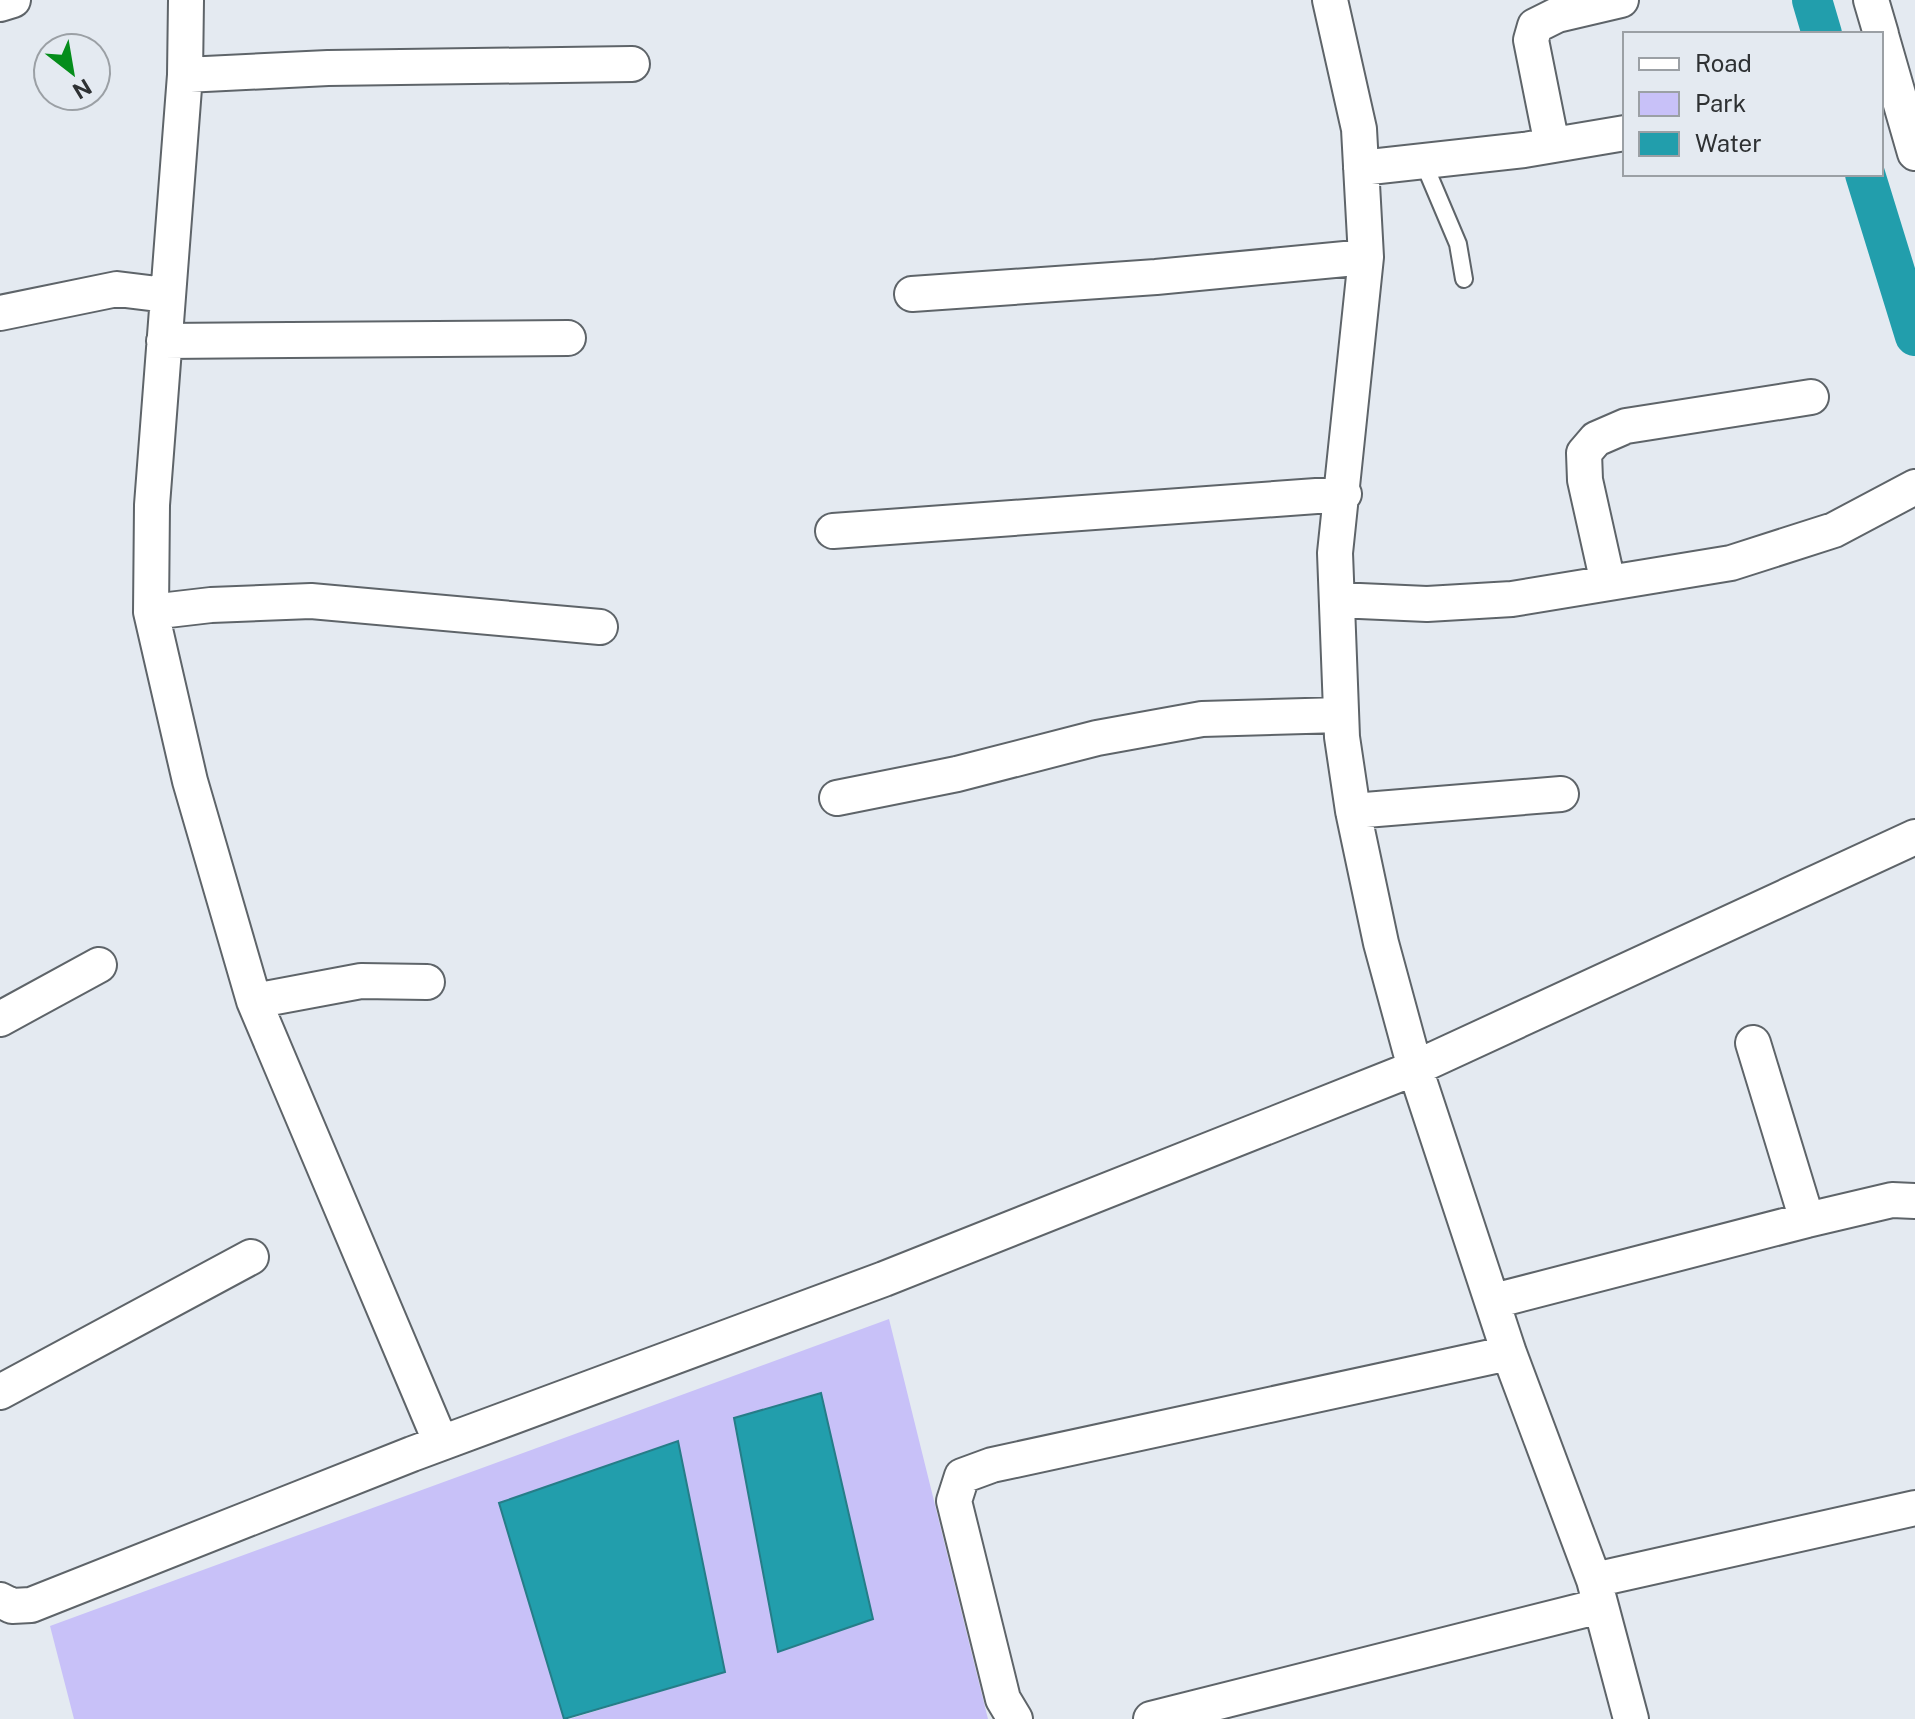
<svg xmlns="http://www.w3.org/2000/svg" width="1915" height="1719" font-family="'Public Sans',sans-serif">
  <rect width="100%" height="100%" fill="#e4eaf1"/>
  <path fill="#c8c1f8" d="M889,1319L988,1719H569L725,1672L678,1441L499,1503L564,1719H74L50,1626Z"/>
  <path fill="#229eac" stroke="#267d88" stroke-width="2" d="M821,1393L873,1619L778,1652L734,1418Z
    M678,1441L725,1672L564,1719L499,1503Z"/>
  <g fill="none" stroke-linecap="round" stroke-linejoin="round">
    <path stroke="#229eac" stroke-width="40" d="M1812,0L1822,34
      M1865,174L1915,336"/>
    <g stroke="#5e6469" stroke-width="20">
      <path id="lane" d="M1422,159L1458,244L1464,279"/>
    </g>
    <g stroke="#5e6469" stroke-width="38">
      <path id="street" d="M186,0L185,75L152,505L151,612L190,781L254,1001L441,1443
        M1330,0L1359,129L1366,257L1335,553L1342,737L1353,811L1381,943L1415,1068L1509,1353L1594,1580L1631,1719
        M1871,0L1881,34
        M0,4L13,0
        M1881,35L1915,153
        M185,75L328,68L632,64
        M1552,145L1531,40L1535,26L1557,15L1621,0
        M1361,168L1524,150L1625,133
        M912,294L1156,277L1366,257
        M0,313L117,289L166,295
        M164,341L568,338
        M833,531L1344,494
        M1608,583L1585,480L1584,453L1596,439L1626,426L1811,397
        M1337,600L1427,604L1512,599L1731,563L1834,530L1915,487
        M151,612L211,605L311,601L600,627
        M837,798L957,774L1097,738L1202,719L1341,715
        M1353,811L1561,794
        M254,1001L361,981L427,982
        M0,1019L99,965
        M1753,1043L1807,1220
        M1494,1301L1807,1220L1892,1200L1915,1201
        M0,1392L251,1257
        M1594,1580L1915,1508
        M0,1600L12,1606L31,1605L412,1454L884,1279L1415,1068L1915,837
        M1015,1719L1003,1699L954,1501L962,1476L992,1465L1509,1353
        M1151,1719L1600,1606"/>
    </g>
    <use href="#lane" stroke="#fff" stroke-width="16"/>
    <use href="#street" stroke="#fff" stroke-width="34"/>
  </g>
  <rect x="1623" y="32" width="260" height="144" fill="#e4eaf1" stroke="#9ba0a5" stroke-width="2"/>
  <rect x="1639" y="58" width="40" height="12" fill="#ffffff" stroke="#9ba0a5" stroke-width="2"/>
  <text x="1695" y="72" font-size="24" fill="#2e3133">Road</text>
  <rect x="1639" y="92" width="40" height="24" fill="#c8c1f8" stroke="#9ba0a5" stroke-width="2"/>
  <text x="1695" y="112" font-size="24" fill="#2e3133">Park</text>
  <rect x="1639" y="132" width="40" height="24" fill="#229eac" stroke="#9ba0a5" stroke-width="2"/>
  <text x="1695" y="152" font-size="24" fill="#2e3133">Water</text>
  <g transform="translate(72 72) rotate(149)"><circle r="38" fill="#e4eaf1" stroke="#9ba0a5" stroke-width="2"/>
  <path d="M0-6L14 30L0 20L-14 30Z" fill="#058d1b"/>
  <text y="-12" font-size="22" font-weight="bold" text-anchor="middle" fill="#2e3133">N</text>
  </g>
</svg>
